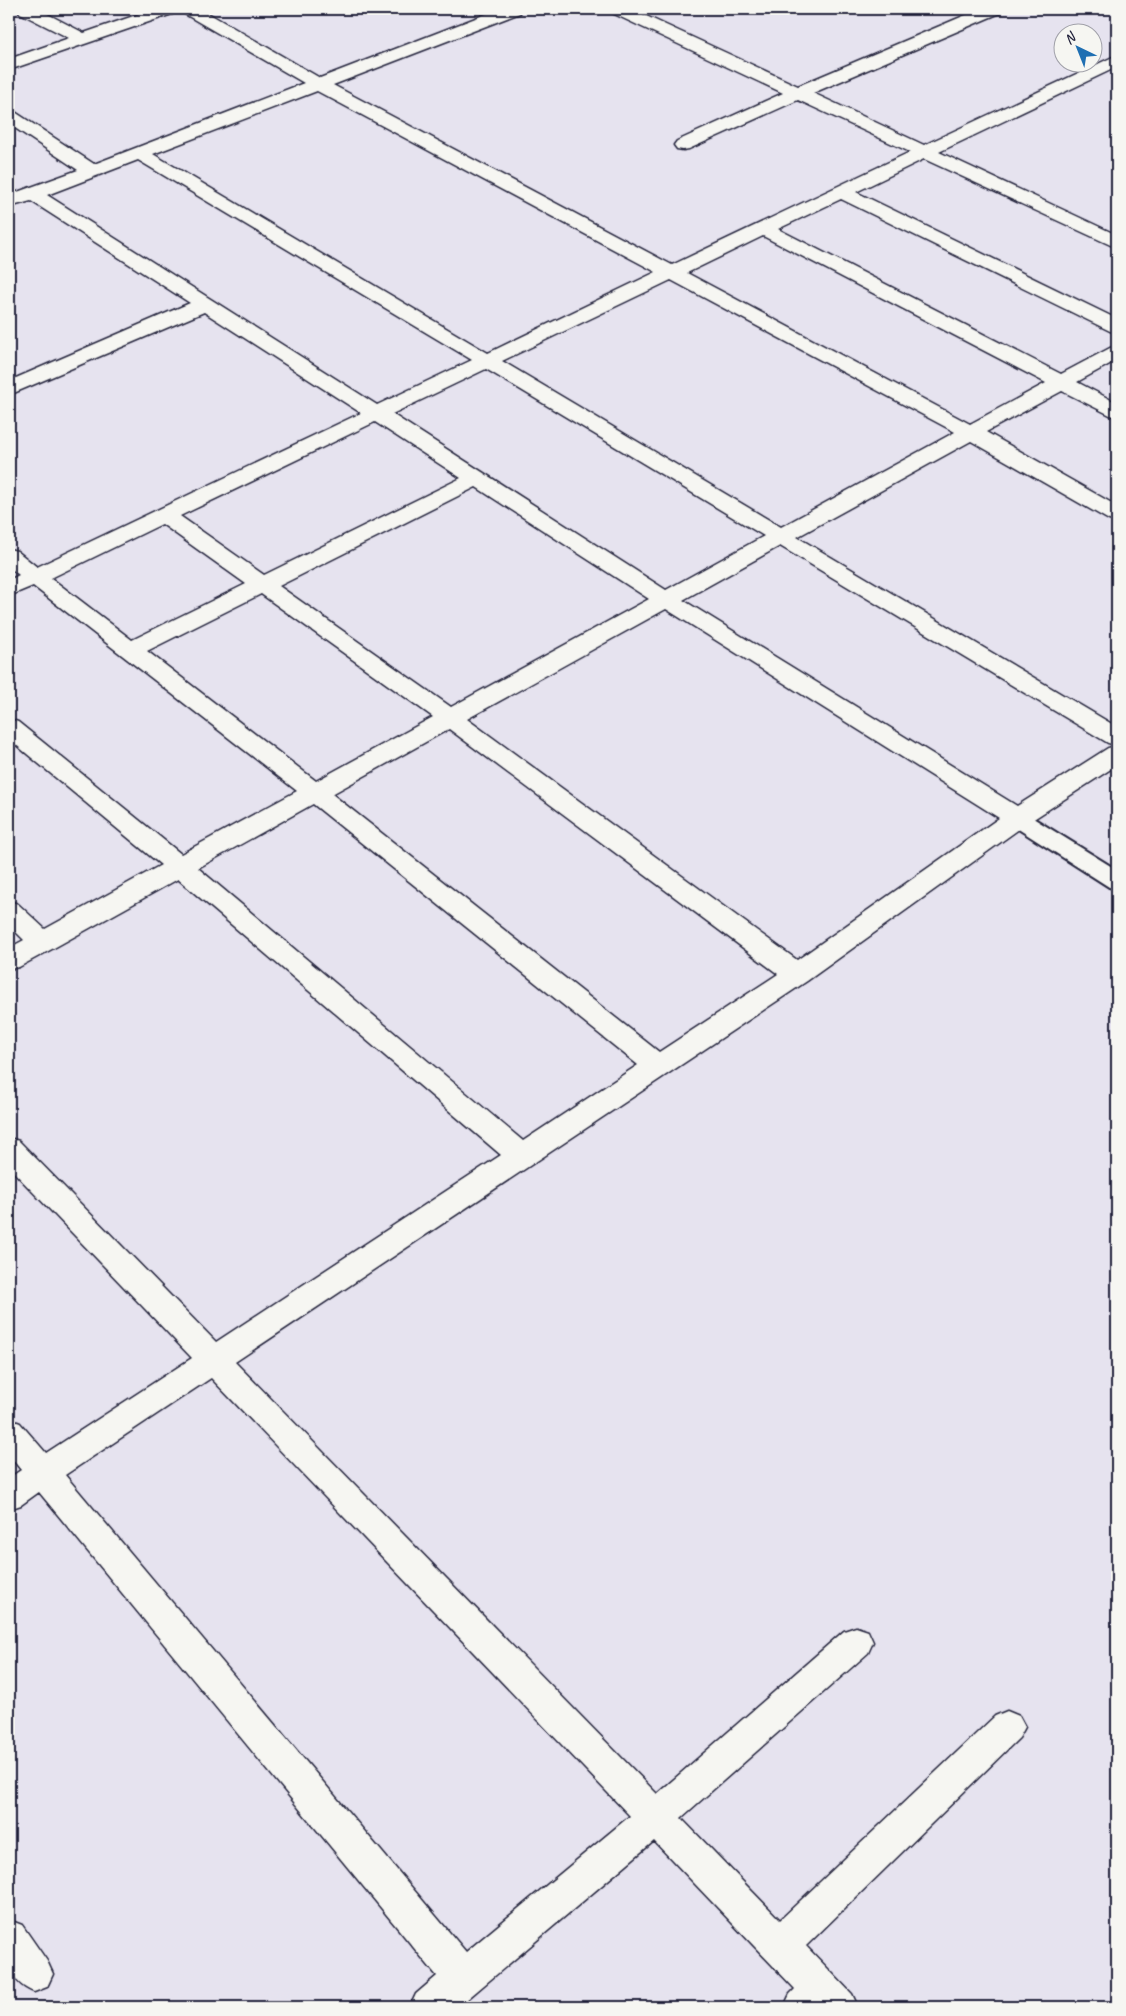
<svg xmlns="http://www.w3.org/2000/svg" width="1126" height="2016" font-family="Caveat,sans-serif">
  <rect width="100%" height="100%" fill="#e6e3ef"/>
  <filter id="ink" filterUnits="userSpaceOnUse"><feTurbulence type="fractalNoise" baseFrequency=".02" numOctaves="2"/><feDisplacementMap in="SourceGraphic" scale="10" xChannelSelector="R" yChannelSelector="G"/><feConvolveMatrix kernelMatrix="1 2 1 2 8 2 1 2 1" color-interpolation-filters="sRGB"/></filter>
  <g filter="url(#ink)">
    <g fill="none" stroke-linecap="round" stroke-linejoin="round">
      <g stroke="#22223b" stroke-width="4">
        <path id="service" d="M1017,810L1025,813L1117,870V889L1109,887L1009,823L1005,818L1009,813Z"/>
      </g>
      <g stroke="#22223b" stroke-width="3">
        <path id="minor" d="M18,9H38L84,33L154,9H177L175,13L9,70V59L69,38L20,13Z
          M181,9H201L320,78L499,9H522L520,13L333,85L672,265L910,152L798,100L689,149L683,150L677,149L674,145L677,141L783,93L612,13L610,9H631L798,86L980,9H1002L1000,13L813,93L924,145L1117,55V67L939,152L1117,235V248L924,159L856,192L1117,319V333L1110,331L841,199L778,229L1061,374L1110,348L1117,346V360L1077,382L1117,403V417L1110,415L1062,391L986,432L1117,506V522L1109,520L971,441L797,537L1117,727V745L1108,743L780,546L683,600L1017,806L1108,748L1117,746V765L1026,824L807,981L235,1362L657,1794L844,1631L856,1627L868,1631L873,1642L868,1653L681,1818L780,1920L995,1716L1007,1711L1019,1716L1025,1727L1019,1738L806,1946L852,1994L858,2007H784L790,1994L795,1989L654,1841L458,2007H410L416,1994L437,1976L39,1492L21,1505L9,1509V1478L21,1470L9,1455V1419L20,1423L46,1453L192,1358L9,1167V1138L19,1141L216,1342L501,1155L178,879L52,949L19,967L9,969V948L24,940L9,925V901L18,904L45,929L161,865L9,739V719L18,722L181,854L297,791L33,586L9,596V580L19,575L9,567V549L17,551L37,567L361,413L204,312L9,395V381L190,303L31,201L9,207V195L78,170L9,124V111L15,112L94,164L304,83L183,13ZM317,91L656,272L488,353L153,154ZM138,160L472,360L377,405L47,195ZM763,236L1046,383L970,424L687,273ZM671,280L955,432L781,527L502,361ZM486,369L764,536L666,590L392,414ZM375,422L461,478L264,575L180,516ZM476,487L649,599L451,707L279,586ZM162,524L246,584L132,640L51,578ZM261,594L433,717L316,781L147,651ZM666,609L999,818L797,960L467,719ZM449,729L778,974L659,1052L332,794ZM313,804L638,1065L523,1141L198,868ZM211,1378L630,1816L466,1952L65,1475Z
          M9,1920L22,1925L47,1961L53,1974L47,1987L34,1992C2,1979 7,1950 9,1920Z"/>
      </g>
      <use href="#service" fill="#f6f6f2" fill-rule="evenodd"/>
      <use href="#minor" fill="#f6f6f2" fill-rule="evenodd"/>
    </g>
  </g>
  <rect width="1126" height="2016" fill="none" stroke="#f6f6f2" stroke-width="30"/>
  <rect x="15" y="15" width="1096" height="1986" fill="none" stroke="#22223b" stroke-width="2" filter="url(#ink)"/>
  <g transform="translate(1078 48) rotate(317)"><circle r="24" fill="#f6f6f2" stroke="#a1a1a9"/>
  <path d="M0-4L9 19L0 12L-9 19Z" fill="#1f6fb2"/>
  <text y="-8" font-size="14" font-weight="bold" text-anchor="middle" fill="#22223b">N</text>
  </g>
</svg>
